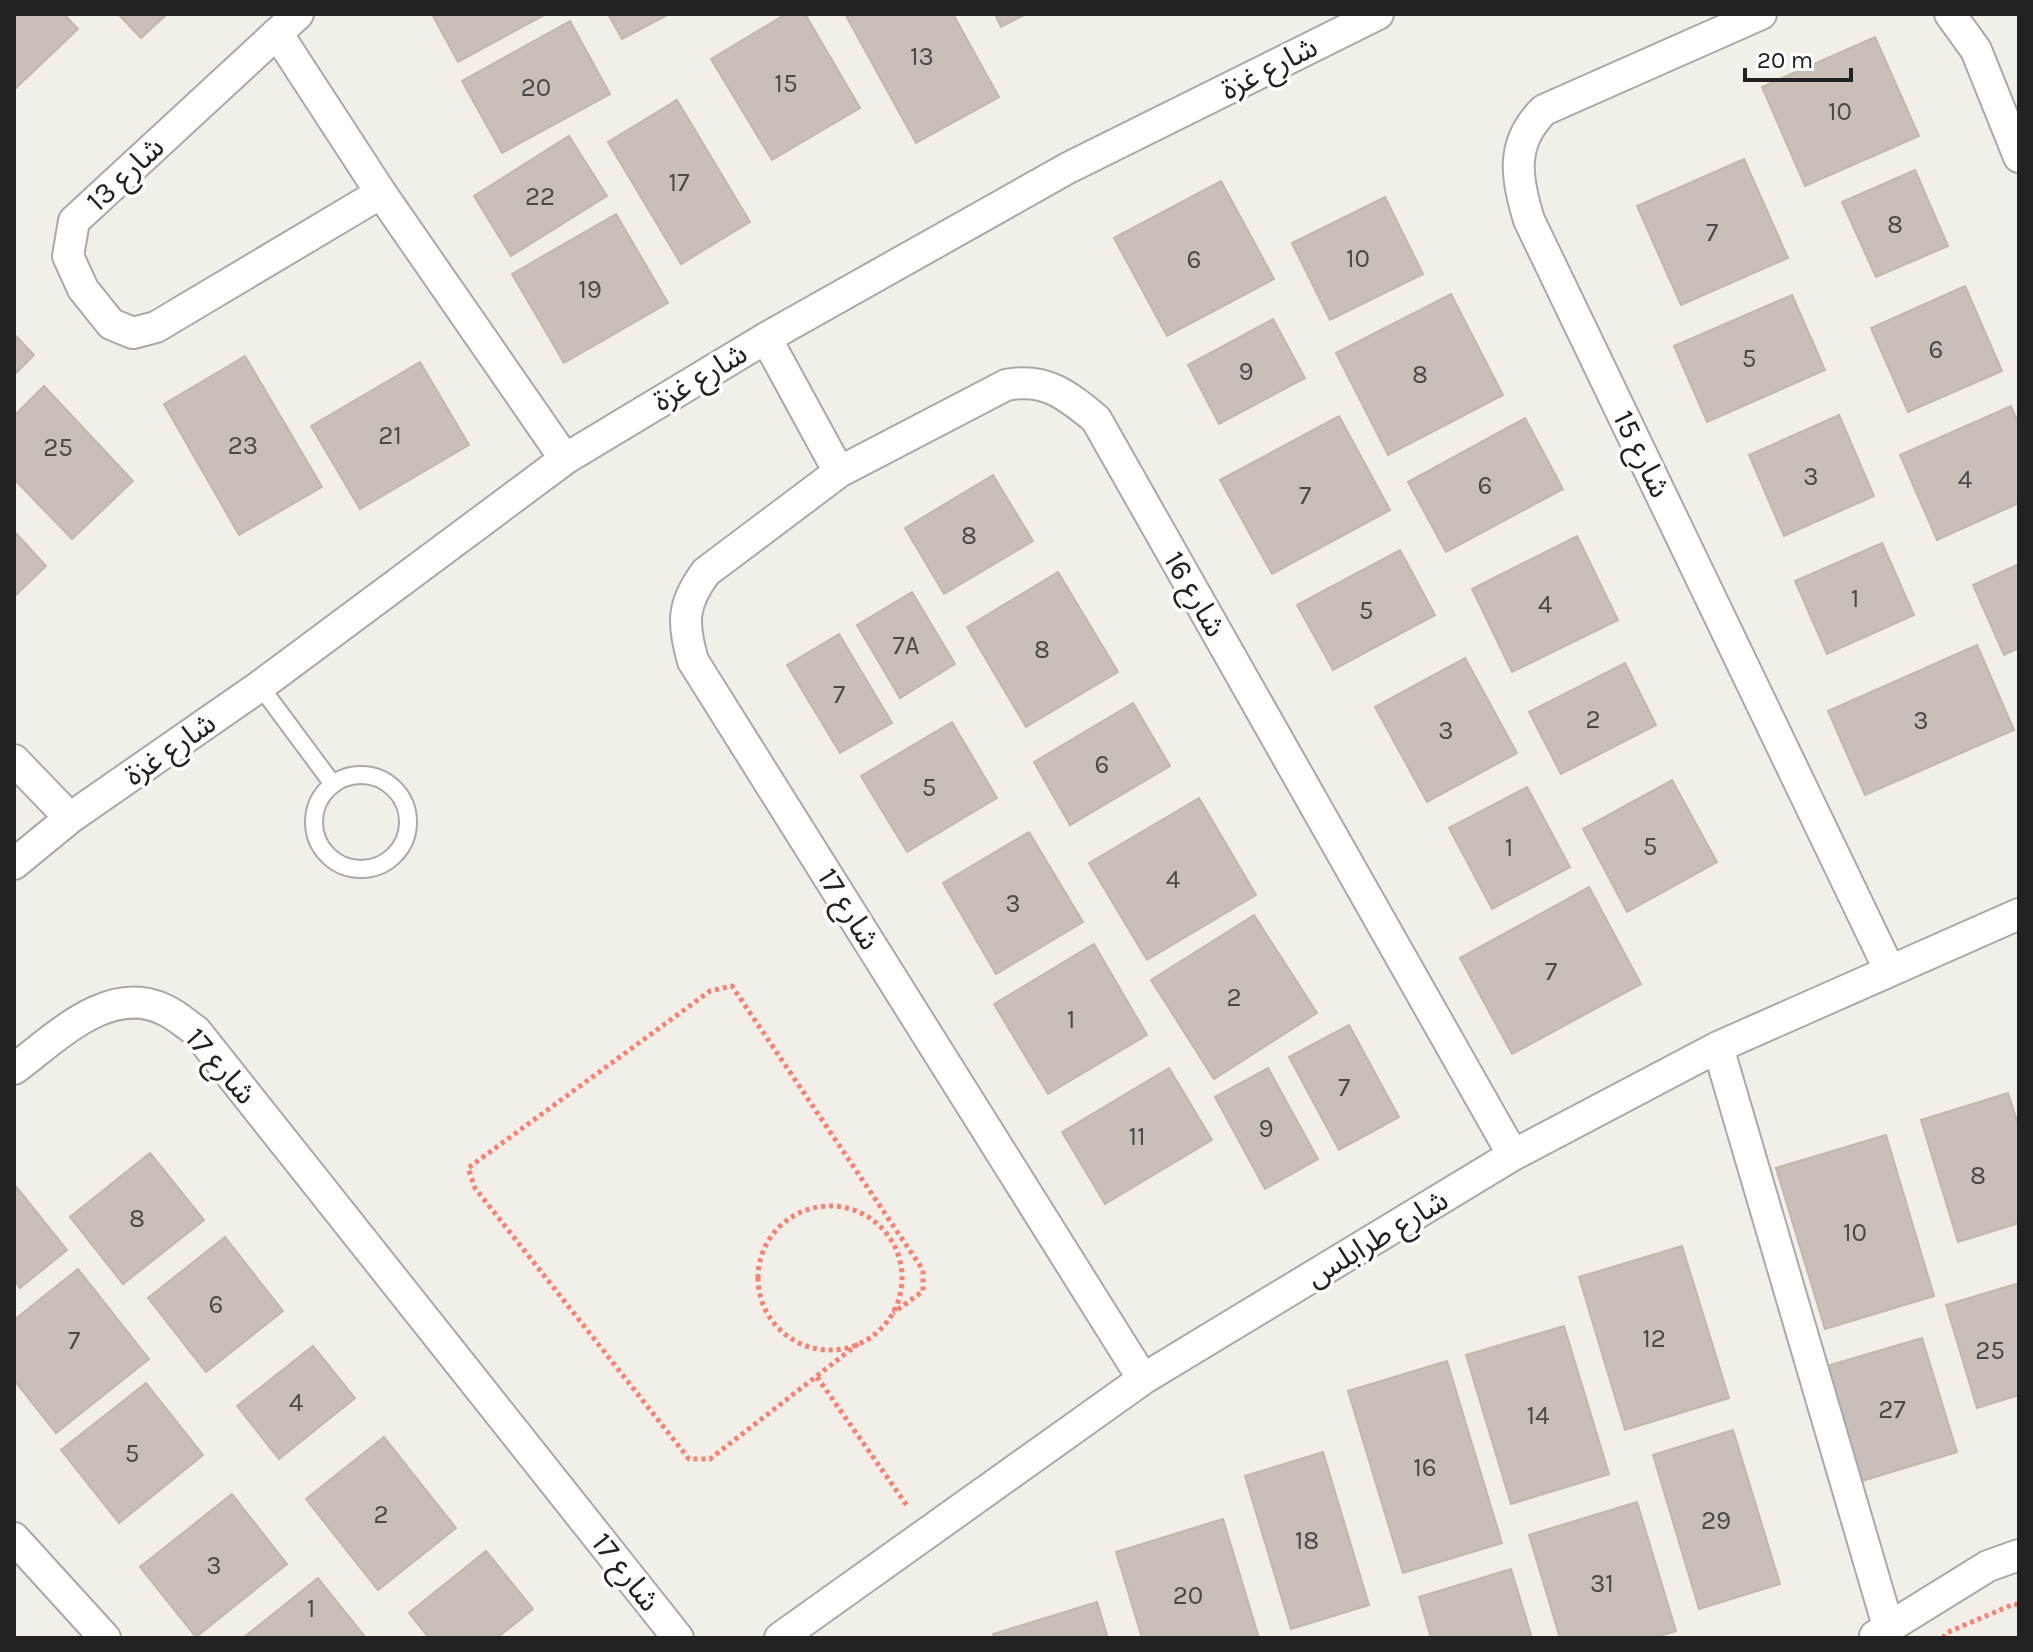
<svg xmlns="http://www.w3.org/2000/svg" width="2033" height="1652" font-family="Karla,'Noto Sans Arabic',sans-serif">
  <rect width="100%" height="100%" fill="#f2efe9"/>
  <path fill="#c7bfb8" stroke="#c4b6ab" stroke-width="2" d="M14,14H64L78,29L14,90Z
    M118,14H167L141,38Z
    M432,14H546L458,62Z
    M608,14H669L622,39Z
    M786,14H805L860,108L772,160L711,59Z
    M845,14H953L999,97L916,143Z
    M995,14H1026L1001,27Z
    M570,21L610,94L502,153L462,81Z
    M1875,37L1919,136L1805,186L1762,87Z
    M677,100L750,222L681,264L608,142Z
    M569,136L607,196L511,256L474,196Z
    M1744,159L1788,258L1681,305L1637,206Z
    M1915,170L1948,246L1876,277L1842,202Z
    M1221,181L1274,279L1167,336L1114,238Z
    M1385,197L1423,274L1330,320L1292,243Z
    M616,214L668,303L564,363L512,274Z
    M1965,286L2002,371L1908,412L1871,328Z
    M1451,294L1503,395L1388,455L1336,353Z
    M1792,295L1825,370L1707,422L1674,346Z
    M1273,319L1305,378L1219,424L1188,365Z
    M14,334L34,355L14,375Z
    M245,356L322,487L239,535L164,404Z
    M420,362L469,445L360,509L311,426Z
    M44,386L133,481L72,539L14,479V416Z
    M2011,406L2019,425V503L1937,540L1900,455Z
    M1839,415L1874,496L1784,536L1749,455Z
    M1339,416L1390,510L1272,574L1220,480Z
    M1525,418L1563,489L1446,552L1408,482Z
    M993,475L1033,541L944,594L905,528Z
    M14,531L46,566L14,597Z
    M1577,536L1618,620L1512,672L1472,589Z
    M1882,543L1914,615L1827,654L1795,581Z
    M1400,550L1435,615L1333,670L1297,605Z
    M2019,564V648L2004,655L1973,585Z
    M1058,572L1118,672L1026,727L967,627Z
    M912,592L955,664L900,698L857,625Z
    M839,634L892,723L840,753L787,665Z
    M1977,645L2014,730L1865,795L1828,711Z
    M1465,658L1517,753L1427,802L1375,707Z
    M1625,663L1656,725L1561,774L1529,712Z
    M1133,703L1170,766L1070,825L1034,762Z
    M952,722L997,798L907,852L861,776Z
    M1672,780L1717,862L1627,912L1583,829Z
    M1527,787L1570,867L1492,909L1449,828Z
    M1199,798L1256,895L1147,960L1089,863Z
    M1029,832L1083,922L996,974L943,883Z
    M1589,887L1641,984L1512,1054L1460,958Z
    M1254,915L1317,1013L1214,1079L1151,980Z
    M1094,944L1147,1035L1048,1094L994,1004Z
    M1349,1025L1399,1117L1339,1150L1289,1057Z
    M1169,1068L1212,1140L1105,1204L1062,1132Z
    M1268,1068L1318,1159L1265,1189L1215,1097Z
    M2008,1093L2019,1127V1223L1958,1242L1921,1120Z
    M1886,1135L1934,1296L1825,1329L1776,1168Z
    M150,1153L204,1220L123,1284L70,1217Z
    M14,1184L67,1250L20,1288L14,1280Z
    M225,1237L283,1311L206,1372L148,1298Z
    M1682,1246L1729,1398L1625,1430L1579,1277Z
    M78,1269L149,1359L56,1433L14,1380V1320Z
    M2019,1283V1395L1977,1408L1946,1305Z
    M1564,1326L1609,1474L1511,1504L1466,1355Z
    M1922,1338L1957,1452L1862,1481L1827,1366Z
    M313,1346L355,1398L279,1459L237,1406Z
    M1447,1361L1502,1543L1403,1573L1348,1391Z
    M146,1383L203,1455L119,1523L61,1450Z
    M1733,1430L1780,1584L1699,1609L1653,1455Z
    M384,1437L456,1528L378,1590L306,1499Z
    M1323,1452L1369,1605L1291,1629L1245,1476Z
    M232,1494L287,1564L196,1637L140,1567Z
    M1637,1502L1676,1631L1653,1638H1560L1529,1535Z
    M1223,1519L1259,1638H1142L1116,1552Z
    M486,1551L533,1609L497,1638H429L409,1613Z
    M1511,1569L1532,1638H1431L1419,1597Z
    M318,1578L366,1638H243Z
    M1097,1602L1108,1638H995L993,1634Z"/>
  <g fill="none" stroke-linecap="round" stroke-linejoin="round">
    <g stroke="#a9a9a9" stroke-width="20">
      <path id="lane" d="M260,686L332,783
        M314 822a47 47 0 1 1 94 0a47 47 0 1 1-94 0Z"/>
    </g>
    <g stroke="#a9a9a9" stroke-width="34">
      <path id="street" d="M298,14L74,221L68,256L83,289L111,324L133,333L156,327L381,193
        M1761,14L1544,110C1510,143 1516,178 1529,220L1889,969
        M1950,14L1976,50L2019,157
        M277,33L381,193L565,459
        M766,338L839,472
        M14,760L70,818
        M14,864L70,818L260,686L565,459L766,338L1068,168L1378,14
        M1718,1047L1888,1626
        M14,1069C55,1039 109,982 165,1010C176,1015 186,1024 196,1031L678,1638
        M1143,1379L693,661C682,623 682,604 706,572L839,472L1006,385C1045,377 1067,395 1096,419L1513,1155
        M14,1538L105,1638
        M1875,1636L1988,1566L2019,1555
        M780,1638L1143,1379L1513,1155L1718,1047L2019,914"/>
    </g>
    <path stroke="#fa8072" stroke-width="5" stroke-dasharray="4 4" stroke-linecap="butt" d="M758 1278a72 72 0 1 1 144 0a72 72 0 1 1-144 0Z
      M858,1344L710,1459H689L475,1188L468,1168L710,991L732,986L923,1270V1291L893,1313
      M817,1377L908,1507
      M1943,1638L1946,1633L2014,1604L2019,1605"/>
    <use href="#lane" stroke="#fff" stroke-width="16"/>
    <use href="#street" stroke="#fff" stroke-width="30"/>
  </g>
  <g text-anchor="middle" stroke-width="7" stroke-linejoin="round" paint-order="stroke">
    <g font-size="26" fill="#4b4948">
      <text x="922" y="65">13</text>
      <text x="786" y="92">15</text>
      <text x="536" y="96">20</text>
      <text x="1840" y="120">10</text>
      <text x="679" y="191">17</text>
      <text x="540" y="205">22</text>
      <text x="1895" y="233">8</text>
      <text x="1712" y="241">7</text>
      <text x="1358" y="267">10</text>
      <text x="1194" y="268">6</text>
      <text x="590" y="298">19</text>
      <text x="1936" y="358">6</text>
      <text x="1749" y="367">5</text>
      <text x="1246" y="380">9</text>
      <text x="1420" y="383">8</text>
      <text x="390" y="444">21</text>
      <text x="243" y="454">23</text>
      <text x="58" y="456">25</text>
      <text x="1811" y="485">3</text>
      <text x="1965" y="488">4</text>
      <text x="1485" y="494">6</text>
      <text x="1305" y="504">7</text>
      <text x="969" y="544">8</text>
      <text x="1855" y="607">1</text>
      <text x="1545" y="613">4</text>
      <text x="1366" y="619">5</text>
      <text x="906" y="654">7A</text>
      <text x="1042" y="658">8</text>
      <text x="839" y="703">7</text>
      <text x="1593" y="728">2</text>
      <text x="1921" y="729">3</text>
      <text x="1446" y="739">3</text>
      <text x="1102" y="773">6</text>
      <text x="929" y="796">5</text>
      <text x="1650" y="855">5</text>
      <text x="1509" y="856">1</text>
      <text x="1173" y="888">4</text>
      <text x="1013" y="912">3</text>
      <text x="1551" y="980">7</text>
      <text x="1234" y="1006">2</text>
      <text x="1071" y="1028">1</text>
      <text x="1344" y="1096">7</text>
      <text x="1266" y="1137">9</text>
      <text x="1137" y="1145">11</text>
      <text x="1978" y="1184">8</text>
      <text x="137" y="1227">8</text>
      <text x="1855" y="1241">10</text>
      <text x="216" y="1313">6</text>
      <text x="1654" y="1347">12</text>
      <text x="74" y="1349">7</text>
      <text x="1990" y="1359">25</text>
      <text x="296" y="1411">4</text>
      <text x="1892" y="1418">27</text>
      <text x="1538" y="1424">14</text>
      <text x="132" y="1462">5</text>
      <text x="1425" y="1476">16</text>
      <text x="381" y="1523">2</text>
      <text x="1716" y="1529">29</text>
      <text x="1307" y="1549">18</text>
      <text x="214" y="1574">3</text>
      <text x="1602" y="1592">31</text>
      <text x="1188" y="1604">20</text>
      <text x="311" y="1617">1</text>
    </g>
    <g font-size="30" fill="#222" stroke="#fff">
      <text transform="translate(1269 68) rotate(-27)" y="10">شارع غزة</text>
      <text transform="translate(125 174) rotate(-43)" y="10">شارع 13</text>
      <text transform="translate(700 377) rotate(-31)" y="10">شارع غزة</text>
      <text transform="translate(1642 454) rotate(64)" y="10">شارع 15</text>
      <text transform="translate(1195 594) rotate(60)" y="10">شارع 16</text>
      <text transform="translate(170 749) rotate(-35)" y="10">شارع غزة</text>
      <text transform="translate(849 909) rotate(58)" y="10">شارع 17</text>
      <text transform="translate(221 1066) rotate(49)" y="10">شارع 17</text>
      <text transform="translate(1377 1238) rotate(-31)" y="10">شارع طرابلس</text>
      <text transform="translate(626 1572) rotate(52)" y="10">شارع 17</text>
    </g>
  </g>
  <rect width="2033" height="1652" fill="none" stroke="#222222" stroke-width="32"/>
  <path d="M1745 68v12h106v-12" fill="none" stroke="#222222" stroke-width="4"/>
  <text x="1757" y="68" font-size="24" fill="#222222" stroke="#ffffff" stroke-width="6" paint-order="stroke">20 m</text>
</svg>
